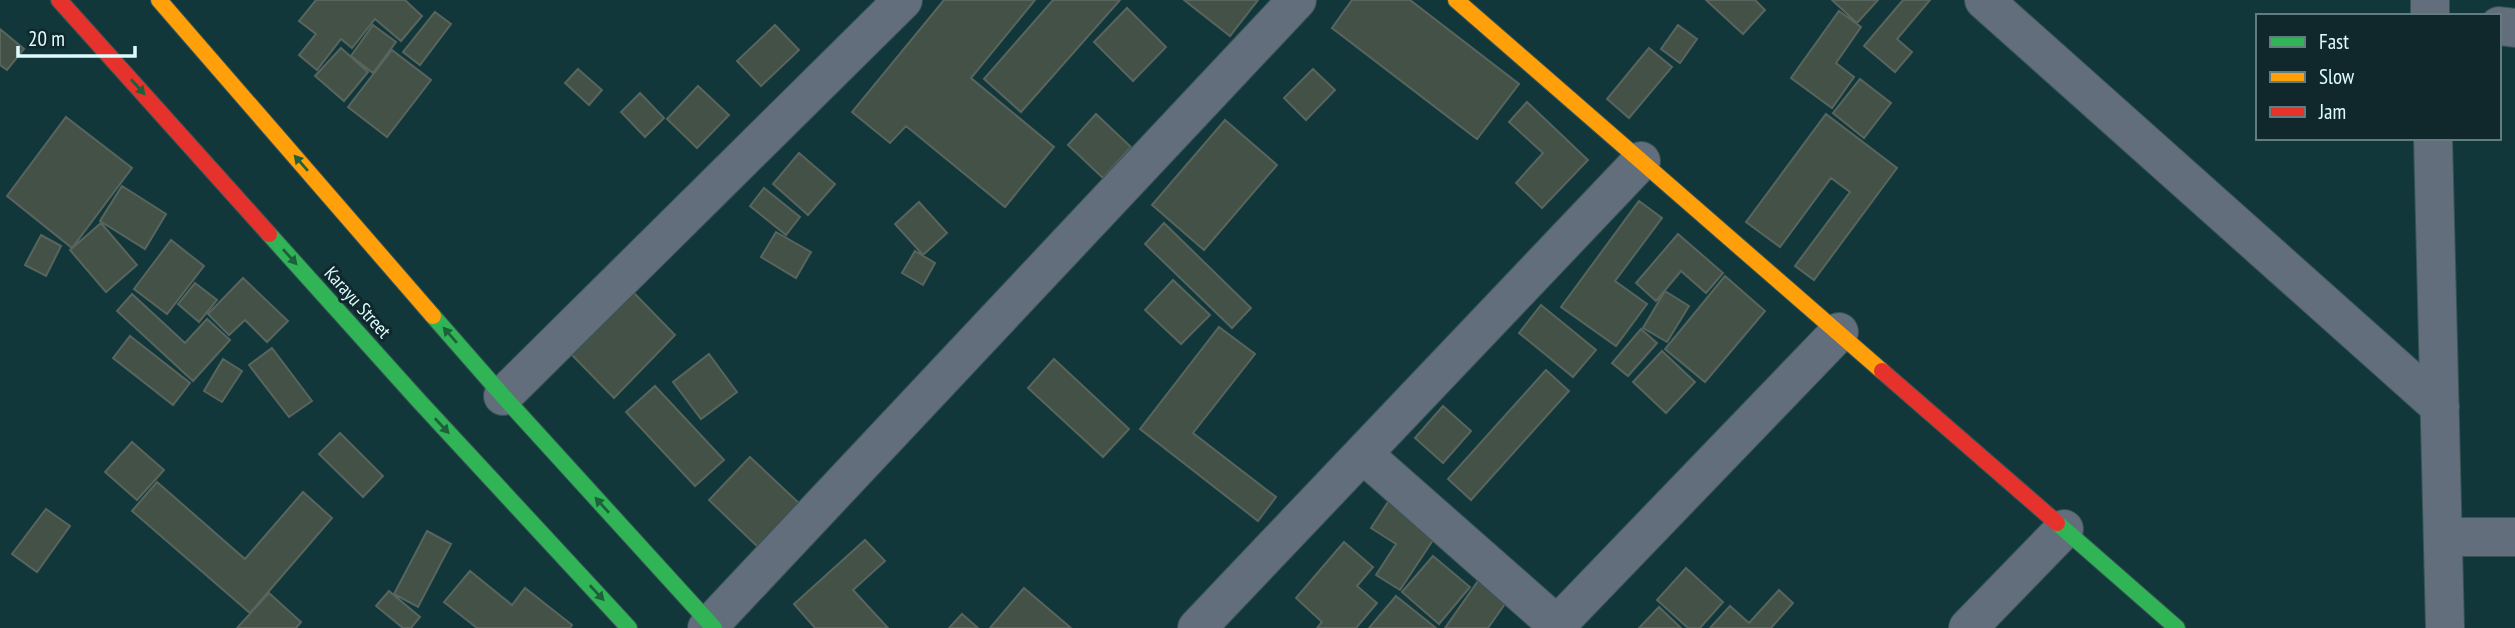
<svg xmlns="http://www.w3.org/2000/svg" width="2515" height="628" font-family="'PT Sans Narrow',sans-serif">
  <rect width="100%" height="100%" fill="#12373a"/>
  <path fill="#445146" stroke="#58655e" stroke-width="2" d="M316,0H405L422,16L401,41L375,19L352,48L341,39L317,70L299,55L316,34L299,21Z
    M944,0H1035L971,78L1054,147L1005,207L906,126L890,143L852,112Z
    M1053,0H1120L1021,112L984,79Z
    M1184,0H1258L1230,36Z
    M1352,0H1410L1519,84L1477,139L1332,28Z
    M1706,0H1755L1765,10L1743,34Z
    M1832,0H1878L1857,23Z
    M1903,0H1930L1897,39L1912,52L1895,72L1864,46Z
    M1127,8L1166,47L1133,81L1094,42Z
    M1839,11L1861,27L1836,63L1854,77L1832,108L1791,78Z
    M435,12L451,24L420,65L403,52Z
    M373,25L396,42L373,73L351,56Z
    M775,25L799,50L761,86L737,61Z
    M1678,25L1697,39L1680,63L1661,49Z
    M0,29L24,49L7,70L0,65Z
    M341,48L368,72L344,101L315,76Z
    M1649,48L1672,67L1629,118L1607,99Z
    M392,50L431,80L387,137L348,107Z
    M578,69L602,90L589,105L565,83Z
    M1313,69L1335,90L1306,120L1284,98Z
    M1860,79L1891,103L1864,138L1833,113Z
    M698,86L729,115L697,148L667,119Z
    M640,93L664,118L645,137L621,112Z
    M1527,102L1588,160L1542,208L1516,183L1543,153L1509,122Z
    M1096,114L1131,147L1103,178L1068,145Z
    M1826,114L1897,168L1814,280L1795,266L1850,192L1831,178L1780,247L1746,222Z
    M66,117L132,168L72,248L7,196Z
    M1225,120L1277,165L1204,250L1152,205Z
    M799,153L835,184L808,215L773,184Z
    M122,186L166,214L145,249L100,221Z
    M764,188L800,217L786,235L750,206Z
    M1639,201L1662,218L1615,281L1647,304L1616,346L1561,307Z
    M919,202L947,233L923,255L895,224Z
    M101,223L137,265L106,292L70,250Z
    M1164,223L1251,308L1232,328L1145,244Z
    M776,232L811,252L796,278L761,257Z
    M1678,234L1723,273L1706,293L1681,271L1656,301L1636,283Z
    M41,235L61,246L46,276L25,265Z
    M171,240L204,266L167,314L134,289Z
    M915,251L935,263L923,285L902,273Z
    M1725,276L1765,311L1705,382L1665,349Z
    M243,278L288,321L267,342L245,320L229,335L208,314Z
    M1173,280L1210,315L1181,344L1145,310Z
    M195,283L217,300L199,322L178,304Z
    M1665,291L1689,306L1667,342L1643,328Z
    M633,292L675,335L614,398L571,354Z
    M132,294L185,343L207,319L230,340L193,381L117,311Z
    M1541,305L1596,350L1573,377L1519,333Z
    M1219,327L1255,354L1193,433L1276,497L1258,521L1140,429Z
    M1641,329L1657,343L1628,376L1612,363Z
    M130,336L190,383L173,405L113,358Z
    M272,348L312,401L289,417L249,365Z
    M1662,351L1695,382L1666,413L1633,382Z
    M709,354L737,392L701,419L673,382Z
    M223,359L242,371L222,402L204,391Z
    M1054,359L1129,429L1103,457L1028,388Z
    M1546,370L1569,391L1471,500L1448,479Z
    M655,386L724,460L695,486L626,412Z
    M1443,406L1471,431L1443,463L1415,438Z
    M340,433L383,476L363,497L319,454Z
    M132,442L164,470L137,500L105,472Z
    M750,457L800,504L759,548L709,500Z
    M157,482L245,559L303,492L332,518L250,613L132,511Z
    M1394,493L1443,525L1400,590L1376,575L1396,544L1371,528Z
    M46,509L70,526L37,572L12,554Z
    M427,531L451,544L418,607L394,594Z
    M865,540L885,561L853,590L888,628H815L794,604Z
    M1344,542L1373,567L1357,586L1377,603L1356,628H1317L1322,622L1296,598Z
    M1433,556L1470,587L1439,624L1402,592Z
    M1686,568L1723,602L1700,628H1688L1657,600Z
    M470,571L512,605L525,588L572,625L570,628H477L444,602Z
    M1483,574L1512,594L1488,628H1445Z
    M1024,588L1071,628H990Z
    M1779,590L1793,603L1771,628H1710L1730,606L1749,623Z
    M389,591L420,617L411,628H403L376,606Z
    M269,593L301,622L296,628H237Z
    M1396,596L1436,628H1369Z
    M1659,607L1681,628H1639Z
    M962,614L978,628H949Z"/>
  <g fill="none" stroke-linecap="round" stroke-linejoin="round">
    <g stroke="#365456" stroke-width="40">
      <path id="street" d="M1984,0L2440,407
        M2430,0V16
        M2499,26L2515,28
        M2433,138L2445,628
        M503,396L903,0
        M1363,454L1557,625
        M2443,537H2515
        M707,628L1297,0
        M1197,628L1641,161
        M1554,628L1839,332
        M1968,628L2064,529"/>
    </g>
    <g stroke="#365456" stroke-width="18">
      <path id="fast" d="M269,234L419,401L629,628
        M433,316L503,396L714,628
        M2057,523L2177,628"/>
    </g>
    <g stroke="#365456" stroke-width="18">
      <path id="slow" d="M159,0L433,316
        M1456,0L1882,371"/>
    </g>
    <g stroke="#365456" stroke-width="18">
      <path id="jam" d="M59,0L269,234
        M1882,371L2057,523"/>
    </g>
    <use href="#street" stroke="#626e7c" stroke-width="38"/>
    <use href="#fast" stroke="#30b455" stroke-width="16"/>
    <use href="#slow" stroke="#ff9f0a" stroke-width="16"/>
    <use href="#jam" stroke="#e5322d" stroke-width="16"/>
  </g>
  <defs><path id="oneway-solid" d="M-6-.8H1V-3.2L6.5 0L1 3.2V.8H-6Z" transform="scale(1.75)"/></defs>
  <g fill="#1d603c">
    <use href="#oneway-solid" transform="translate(138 87) rotate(48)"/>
    <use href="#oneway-solid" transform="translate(301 163) rotate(-131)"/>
    <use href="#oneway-solid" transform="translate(290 257) rotate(48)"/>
    <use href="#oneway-solid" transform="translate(450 335) rotate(-131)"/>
    <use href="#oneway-solid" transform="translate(442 426) rotate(47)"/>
    <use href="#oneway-solid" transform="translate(602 505) rotate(-132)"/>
    <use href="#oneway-solid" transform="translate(597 593) rotate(47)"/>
  </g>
  <g text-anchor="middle" stroke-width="6" stroke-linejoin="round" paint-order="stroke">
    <g font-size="19" fill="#defcff" stroke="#10282b">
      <text transform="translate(358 302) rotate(48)" y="7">Karayu Street</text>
    </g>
  </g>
  <rect x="2256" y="14" width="245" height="126" fill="#10282b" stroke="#627d80" stroke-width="2"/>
  <rect x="2270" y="37" width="35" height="10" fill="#30b455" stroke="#627d80" stroke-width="2"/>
  <text x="2319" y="49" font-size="21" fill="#defcff">Fast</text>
  <rect x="2270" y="72" width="35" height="10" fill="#ff9f0a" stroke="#627d80" stroke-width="2"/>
  <text x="2319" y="84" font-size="21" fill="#defcff">Slow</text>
  <rect x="2270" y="107" width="35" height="10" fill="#e5322d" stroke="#627d80" stroke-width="2"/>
  <text x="2319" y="119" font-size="21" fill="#defcff">Jam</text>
  <path d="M18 46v10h117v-10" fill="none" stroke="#defcff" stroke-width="3.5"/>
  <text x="28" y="46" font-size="21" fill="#defcff" stroke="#10282b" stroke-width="5" paint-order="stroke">20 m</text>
</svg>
